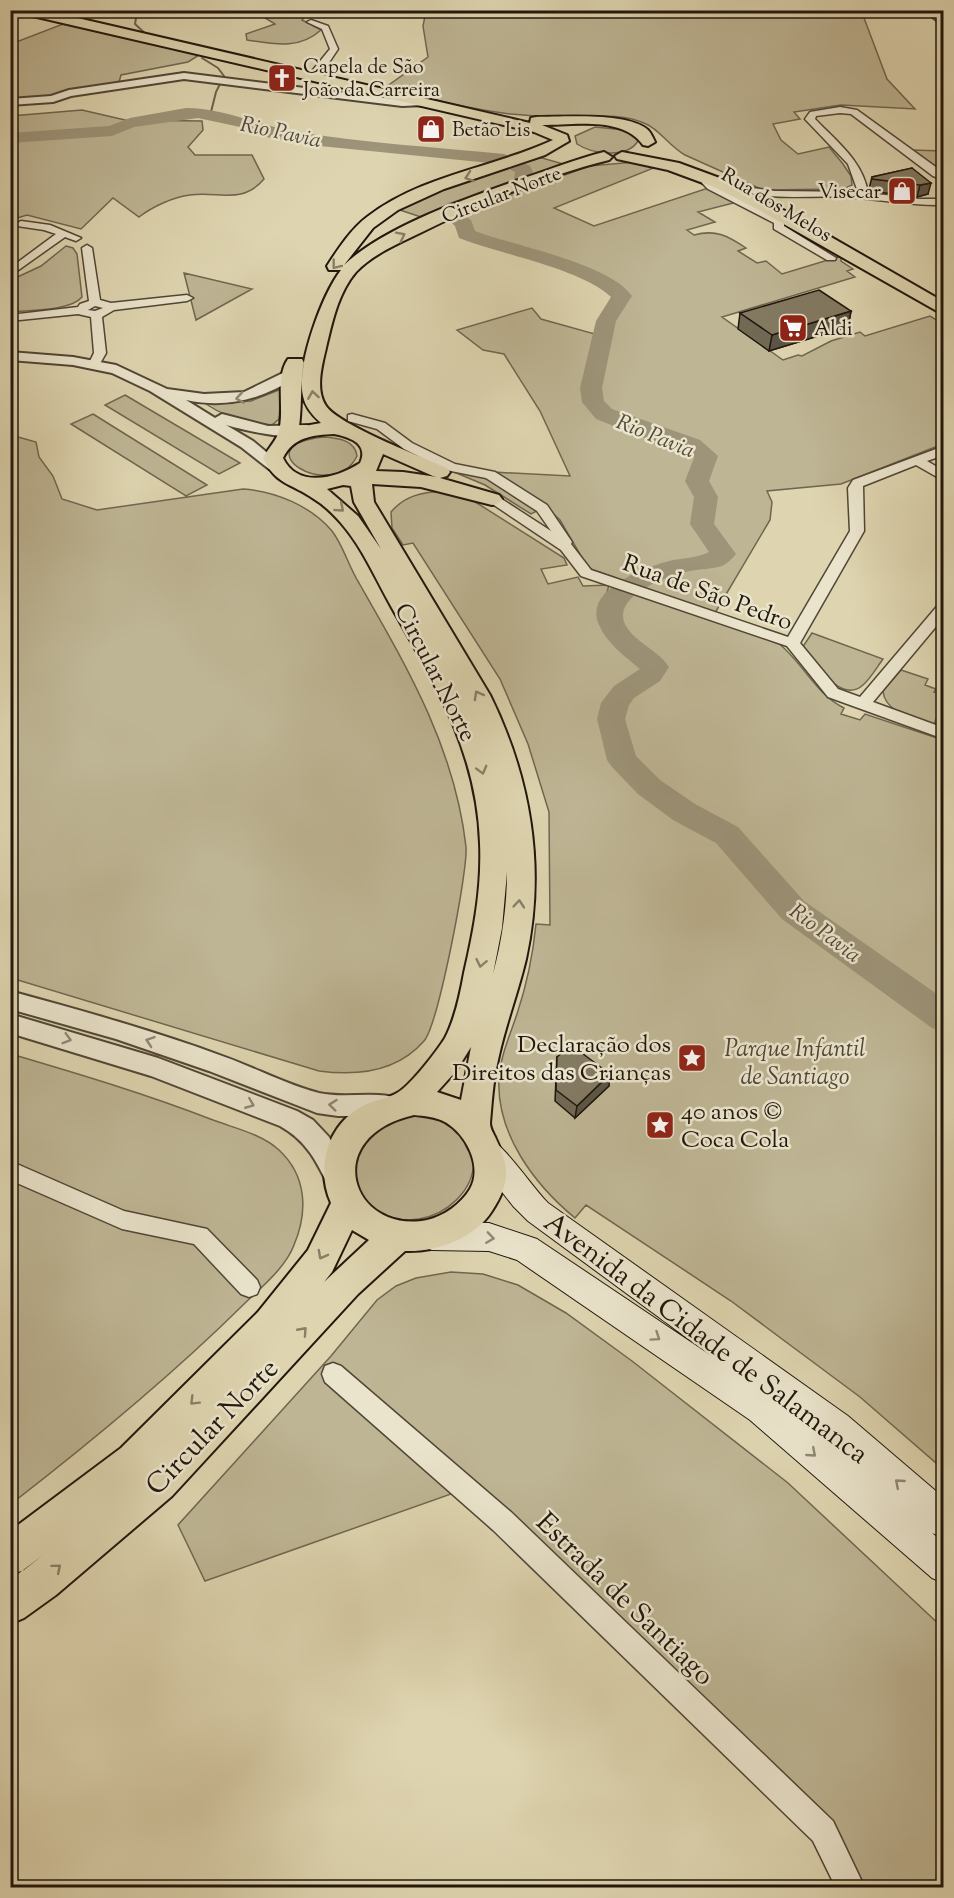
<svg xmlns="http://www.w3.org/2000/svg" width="954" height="1898" font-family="'Sorts Mill Goudy',serif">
  <rect width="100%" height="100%" fill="#ded5b0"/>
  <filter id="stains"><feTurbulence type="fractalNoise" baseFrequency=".00333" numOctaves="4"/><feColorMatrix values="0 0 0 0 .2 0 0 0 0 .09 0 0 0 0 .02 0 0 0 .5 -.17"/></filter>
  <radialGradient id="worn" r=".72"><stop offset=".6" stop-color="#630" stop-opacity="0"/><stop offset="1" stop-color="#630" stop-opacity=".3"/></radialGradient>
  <path fill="#beb594" stroke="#6f6650" stroke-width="1.5" d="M861,10L887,79L915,109L841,105L794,112L800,119L773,124L781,140L798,154L829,147L843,164L851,176L852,185L844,189L763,190L685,155C669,146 660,130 646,124C621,112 592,117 565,117C547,117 529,116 511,114C468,109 427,98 386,87L428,57L423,26L426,11Z
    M254,11H310L302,20L321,30C299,50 274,44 247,40L246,34L275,24Z
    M63,24L199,55L188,62L121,75L119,82C83,90 47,97 11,100V44Z
    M82,110L125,120L202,121L203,130L188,147L195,155H252L264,179C242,205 219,191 190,195C173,197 152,207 139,217L113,198L81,229L27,215L11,220V116Z
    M595,127L625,130L637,137L638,141C627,159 592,154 577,144L575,136Z
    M912,150L943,151V173Z
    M535,156L567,165L427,219L397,209L430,193Z
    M635,162L656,167L554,208L594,226L708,188L737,202L698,212L715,222L687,230L694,235C716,229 728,236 746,248L738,251L757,263L766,261L782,274L841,256V261L853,269L847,271L855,277L722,317L783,360L798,355L802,356L831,341L860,332L865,336L930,316L943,324V331L941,332L944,334L943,444L841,484L767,491L772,502L770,520L715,613L588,568L560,520L541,503L492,472L570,476L540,411L504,354L483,350L457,330L532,308L541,319L598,335L624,299L625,295L617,287L552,260L487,241L470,233L467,224L456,215L589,166Z
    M66,246L73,248L77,254L82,297C71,311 28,310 11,312V280L41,266Z
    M184,273L252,289L196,320Z
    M284,388L279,419L272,425C249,423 226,418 206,404L251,401Z
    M125,395L240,463L219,474L105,405Z
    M93,414L207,485L186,496L71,424Z
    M11,435L36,442L39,457L53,476L62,499L97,510L243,489C275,491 311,506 332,531C343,545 349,567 359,583C407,667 455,748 466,847C468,871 438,1025 424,1041C397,1072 356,1076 319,1071L11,978Z
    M324,437C338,438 355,440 357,456C333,505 239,446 324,437Z
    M454,472L481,475L539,510L531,514L485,485Z
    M432,492H451L469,498L564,558L567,565L541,569L548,584L578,577L583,586L609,585C599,620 606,629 632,651C639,656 645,662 648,669L644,674L616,689C633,690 653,685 660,668C646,644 583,618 635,593L777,642C802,661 815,694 844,708L841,714L860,720L865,714L943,740V1469L860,1397L731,1301L586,1205L575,1218C535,1185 496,1134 499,1079C500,1057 510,1035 517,1014C527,984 533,955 536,924L550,925L549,812L528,744L500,679L413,543L403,545L392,528L391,512C402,499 415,494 432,492Z
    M812,633L883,659C877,667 871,678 863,685C841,705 814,662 802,648Z
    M901,670L928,679L925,685L936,689L934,692L938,693L937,696L943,698L934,725C916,718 885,714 883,691Z
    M11,1054C79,1074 146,1094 213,1120C234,1128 262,1134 279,1150C307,1176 308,1212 294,1245C285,1269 259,1289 241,1307C169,1378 91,1442 11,1504Z
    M428,1114C436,1117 446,1120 453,1125C512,1173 430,1248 375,1209C365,1202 355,1192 353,1180C351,1171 354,1160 354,1152L397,1115Z
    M451,1272L483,1274L518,1285L566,1313L632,1361L788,1483L943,1628V1887H865L835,1831L479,1484L205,1581L178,1525L331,1356L377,1300L396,1286L416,1278Z"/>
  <path fill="#9d9479" stroke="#6b624e" stroke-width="1.5" d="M867,963L943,1012V1024L919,1009Z"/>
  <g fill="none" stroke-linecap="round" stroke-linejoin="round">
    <path stroke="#6b624e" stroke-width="2" d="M144,10L136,18L135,24L148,36
      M202,58L218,68L224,76L216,92L210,116"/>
    <path fill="#9d9479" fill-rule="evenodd" d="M186,108C224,108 257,125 293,131C363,143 434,147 504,154L530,166C548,195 479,205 463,210V214L471,220L475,231C514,246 609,263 632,296L616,321L602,388L604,401L612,409L700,440L718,456L709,481L718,497L714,524L736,554C732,559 728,563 722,566C712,569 701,569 690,571C669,575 609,596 626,626C636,643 658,650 669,667L660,681L634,698L629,705L625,719L636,756L660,780L695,804L738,827L804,901L944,999V1032L932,1028L782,919L716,843L673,820L638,794L612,767L607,760L597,719L601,703L614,686L640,669C625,656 607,644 599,625C583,589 644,568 669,561C681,558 698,558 709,552L690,524L694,497L685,481L694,458L684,450L636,435L596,419L582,402L580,388L596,321L611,297C582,269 500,254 459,238L455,226L445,216L444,207L447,203L508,186L514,180L515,172L500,164L320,146L260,136L245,128L198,118L134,127L112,136L10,143V133L109,126L130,118Z"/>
    <g stroke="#504636" stroke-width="3">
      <path id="minor" d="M311,20L328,26L338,49L326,67L312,79L308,76L330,49L322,29L307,22Z
        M840,107L857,110L944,173V180L933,176L851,114L840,113L816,116L815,119C836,141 863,161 868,193L919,199H944V205C911,206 879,199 846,197C814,195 781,200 749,193L747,191L752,188L775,191L858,192L848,164L805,119L810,112Z
        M705,176H711L714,185L784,220V226L836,258L835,260H827L774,229V223L708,189L702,183Z
        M21,221L50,225L81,238L76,241L65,237L10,276V268L56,234L44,230L17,226L16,224Z
        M87,245L92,248L100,300L111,303L187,295L193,298L187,301L114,310L102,317L106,353L98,367L94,369L88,365L94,353L91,317L78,314L10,321V315L78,307L80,304L89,301L82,248ZM95,306L103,308L95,311L88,310Z
        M352,414L385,423L412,443L455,464L495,472L547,505L572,542L571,544L591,570L788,637L850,531L848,488L853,480L944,446V455L927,461L944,471V481L916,465L863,486L864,531L800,643L838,689L860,697L939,604L944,603V617L873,702L944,728V739L828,697L787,646L581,576L561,550L485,499L492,495L497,496L551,531L537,511L486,478L446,470L404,449L377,429L348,421V415Z
        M10,1161L124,1211L207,1229L257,1280L260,1287L257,1294L249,1297L241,1294L194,1244L122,1229L10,1180Z
        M333,1363L341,1366L511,1512L833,1821L865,1888H836L813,1841L493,1530L325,1382L322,1374L325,1366Z"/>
    </g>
    <g stroke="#504636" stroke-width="4">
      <path id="tertiary" d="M924,10H936L944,17V26Z
        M184,73L402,100L426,99L432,102L426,105L402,106L184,79L71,96L53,102L10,105V99L51,96L69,90Z
        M10,352L73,357L116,365L167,389L204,394L244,392L287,371H297L299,374L297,377C262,399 227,409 186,400L215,418L222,414L268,426L307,425L315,430C302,445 244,430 226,425L253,441L283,466L275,471L269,469L241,447L150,391L112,373L73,365L10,360Z
        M10,991C83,1011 155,1031 225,1057C256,1068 287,1085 319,1093C346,1099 375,1090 401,1099L404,1106L401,1113L392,1116H338L317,1113L209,1071L116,1039L10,1009Z
        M10,1014L158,1058L297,1111L313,1120L329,1137L352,1181L348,1189L339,1192L330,1189C317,1162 307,1141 280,1126L151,1076L10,1033Z"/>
    </g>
    <g stroke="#20170d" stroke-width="2">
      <path id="secondary" d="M485,1136C504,1143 531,1186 548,1203L848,1416L944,1498V1538L932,1533L944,1543V1583L932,1578L750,1420L517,1260L489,1251L432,1250L421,1246L417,1236L421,1226L432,1222L489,1223L537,1239L713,1357L528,1221L513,1206L475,1157L471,1148L475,1139Z"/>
    </g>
    <g stroke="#20170d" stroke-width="4">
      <path id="primary" d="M18,10H43L530,123L531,118L536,117C563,117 628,112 648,130C651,133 653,138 655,142L648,146L643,145C623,116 573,125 542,125L567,135L569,141L545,155L444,189L398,210L373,228L344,265C385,226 468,198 521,179C549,170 576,159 604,152L612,157L609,160C544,176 478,204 418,234C397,244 372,255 356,272C338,293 332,323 326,348C322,365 315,390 326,406C339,425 422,457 447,468L450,472L447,476L440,478L499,495L502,499L499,503L492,505L421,487L372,484L374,502L490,695C531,778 546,868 526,959C518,993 505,1026 498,1060C493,1080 492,1102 490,1123C490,1129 494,1134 496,1139C510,1168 510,1183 492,1211C474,1239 437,1252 405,1251L358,1294L172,1496L56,1595L24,1618L10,1624V1580L43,1555L24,1570L10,1575V1531L121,1448L258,1312L308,1250L331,1203C315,1167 328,1124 363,1106C374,1100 387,1099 397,1093C410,1086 437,1051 445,1038C455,1019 460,995 464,973C474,930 482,887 480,843C477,752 436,686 392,608C376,580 363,548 341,523C333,514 324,505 314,499C291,483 276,485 263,458C267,450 275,442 278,434C286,412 274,379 288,359H302L304,363C300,384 302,405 299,427L321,423C313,416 305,407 303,396C296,365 322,295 341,270H329L327,266C338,249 351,229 367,217C421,175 493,168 553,140L534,132L24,14ZM334,434C350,437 369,444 360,463C337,478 298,489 283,458C293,437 313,435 334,434ZM383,454L433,476L437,477L403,472L376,471ZM343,485L351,486L354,502L381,549L358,516L327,489ZM507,872C507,906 502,941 493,974L502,928ZM471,1047L461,1100L437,1092L456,1071ZM414,1115C424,1116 436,1117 445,1122C466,1134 483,1166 470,1189C461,1204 444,1216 427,1220C352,1235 318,1137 414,1115ZM352,1230L369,1240L324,1282L332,1272Z
        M622,152L679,163L725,180L791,214L944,302V315L757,209L714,187L668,170L617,159L615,156Z"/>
    </g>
    <use href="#minor" fill="#eae4cc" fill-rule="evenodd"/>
    <use href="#tertiary" fill="#eae4cc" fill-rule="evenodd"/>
    <use href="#secondary" fill="#eae4cc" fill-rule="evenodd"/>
    <use href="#primary" fill="#ded5b0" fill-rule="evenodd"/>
  </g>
  <path fill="#716954" stroke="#20170d" stroke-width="1.5" d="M912,168L928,194L917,197L870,191L869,189L872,177Z
    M851,311L848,327L769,351L738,329L740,313Z
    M557,1057L609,1086L575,1118L555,1101Z"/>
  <path fill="#5c5545" stroke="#20170d" stroke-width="1.5" d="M931,183L928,194L917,197L920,185Z
    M851,311L848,327L769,351L772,335Z
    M610,1074L609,1086L575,1118L577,1106Z"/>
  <path fill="#837a62" stroke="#20170d" stroke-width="1.5" d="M912,168L931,183L920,185L872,179V177Z
    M819,290L851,311L772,335L740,313Z
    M571,1045L610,1074L577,1106L556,1090L557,1057Z"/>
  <defs><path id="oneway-chevron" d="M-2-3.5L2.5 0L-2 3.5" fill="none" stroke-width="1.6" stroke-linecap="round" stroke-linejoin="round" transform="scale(1.5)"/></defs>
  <g stroke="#888067">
    <use href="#oneway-chevron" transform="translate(469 177) rotate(161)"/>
    <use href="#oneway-chevron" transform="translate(401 236) rotate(-27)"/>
    <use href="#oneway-chevron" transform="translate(336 265) rotate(128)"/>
    <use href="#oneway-chevron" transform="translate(313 395) rotate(-99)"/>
    <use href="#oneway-chevron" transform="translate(340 508) rotate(41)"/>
    <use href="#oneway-chevron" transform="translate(478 695) rotate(-119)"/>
    <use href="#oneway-chevron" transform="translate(482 770) rotate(75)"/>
    <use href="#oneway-chevron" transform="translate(519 904) rotate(-85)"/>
    <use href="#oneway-chevron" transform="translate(481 963) rotate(102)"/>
    <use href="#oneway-chevron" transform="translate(322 1255) rotate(118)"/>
    <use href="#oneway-chevron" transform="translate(303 1331) rotate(-48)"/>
    <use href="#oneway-chevron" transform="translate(194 1401) rotate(135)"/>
    <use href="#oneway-chevron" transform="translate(57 1568) rotate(-40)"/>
  </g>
  <g stroke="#8f8876">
    <use href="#oneway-chevron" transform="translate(240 398) rotate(171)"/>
    <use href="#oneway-chevron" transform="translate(67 1039) rotate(16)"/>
    <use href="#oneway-chevron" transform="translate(150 1041) rotate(-161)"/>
    <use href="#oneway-chevron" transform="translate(250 1104) rotate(22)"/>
    <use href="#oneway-chevron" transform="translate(333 1105) rotate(-174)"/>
    <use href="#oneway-chevron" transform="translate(490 1238) rotate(8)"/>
    <use href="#oneway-chevron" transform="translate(656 1337) rotate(34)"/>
    <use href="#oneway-chevron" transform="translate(812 1453) rotate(41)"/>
    <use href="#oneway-chevron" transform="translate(899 1483) rotate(-139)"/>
  </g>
  <defs>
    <g id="church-square" transform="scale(1.5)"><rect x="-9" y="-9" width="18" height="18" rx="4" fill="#8f2418" stroke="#eae4cc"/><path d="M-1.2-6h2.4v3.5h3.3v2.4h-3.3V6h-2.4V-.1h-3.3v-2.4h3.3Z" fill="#fff"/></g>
    <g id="shop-square" transform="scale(1.5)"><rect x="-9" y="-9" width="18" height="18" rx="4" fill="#8f2418" stroke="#eae4cc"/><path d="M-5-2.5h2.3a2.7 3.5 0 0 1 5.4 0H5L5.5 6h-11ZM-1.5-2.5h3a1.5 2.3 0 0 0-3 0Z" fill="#fff"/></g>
    <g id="supermarket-square" transform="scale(1.5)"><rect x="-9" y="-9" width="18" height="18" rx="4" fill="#8f2418" stroke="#eae4cc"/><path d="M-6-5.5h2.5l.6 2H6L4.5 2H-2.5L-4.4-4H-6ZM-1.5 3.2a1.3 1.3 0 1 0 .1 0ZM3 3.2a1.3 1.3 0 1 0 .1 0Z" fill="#fff"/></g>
    <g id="sight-square" transform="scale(1.5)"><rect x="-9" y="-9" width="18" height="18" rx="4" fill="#8f2418" stroke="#eae4cc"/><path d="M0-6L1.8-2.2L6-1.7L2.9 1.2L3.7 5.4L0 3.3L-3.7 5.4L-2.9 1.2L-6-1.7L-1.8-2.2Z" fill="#fff"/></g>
  </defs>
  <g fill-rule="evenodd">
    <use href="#church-square" x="282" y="78"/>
    <use href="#shop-square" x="431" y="129"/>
    <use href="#shop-square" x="902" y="191"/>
    <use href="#supermarket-square" x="793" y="328"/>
    <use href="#sight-square" x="692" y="1058"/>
    <use href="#sight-square" x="660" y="1125"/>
  </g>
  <g text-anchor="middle" stroke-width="5" stroke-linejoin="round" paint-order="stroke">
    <g font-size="20" fill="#20170d" stroke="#eae4cc" text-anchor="start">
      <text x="303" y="73">Capela de São<tspan x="303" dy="23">João da Carreira</tspan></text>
      <text x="452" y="136">Betão Lis</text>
      <text x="881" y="198" text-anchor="end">Visecar</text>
      <text x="814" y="335">Aldi</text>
    </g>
    <g font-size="20" fill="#20170d" stroke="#eae4cc">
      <text transform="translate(501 194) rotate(-21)" y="7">Circular Norte</text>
      <text transform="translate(777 204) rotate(31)" y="7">Rua dos Melos</text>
    </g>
    <g font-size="22" font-style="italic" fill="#524938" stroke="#eae4cc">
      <text transform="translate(281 131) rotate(12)" y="8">Rio Pavia</text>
      <text transform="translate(656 435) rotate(22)" y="8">Rio Pavia</text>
      <text transform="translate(826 932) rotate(37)" y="8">Rio Pavia</text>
    </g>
    <g font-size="24" fill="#20170d" stroke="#eae4cc">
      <text transform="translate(708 592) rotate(20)" y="8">Rua de São Pedro</text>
      <text transform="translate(436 672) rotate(63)" y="8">Circular Norte</text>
    </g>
    <g font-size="24" fill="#20170d" stroke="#eae4cc" text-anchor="end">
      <text x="671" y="1052">Declaração dos<tspan x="671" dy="28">Direitos das Crianças</tspan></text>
      <text x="681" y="1119" text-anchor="start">40 anos ©<tspan x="681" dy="28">Coca Cola</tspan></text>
    </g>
    <g font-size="24" font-style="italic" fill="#4f4636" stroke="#eae4cc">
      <text x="795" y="1056">Parque Infantil<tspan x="795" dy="28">de Santiago</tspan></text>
    </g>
    <g font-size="28" fill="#20170d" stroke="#eae4cc">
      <text transform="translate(707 1337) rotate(37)" y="10">Avenida da Cidade de Salamanca</text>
      <text transform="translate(211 1426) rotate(-46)" y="10">Circular Norte</text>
      <text transform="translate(626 1598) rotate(44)" y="10">Estrada de Santiago</text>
    </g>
  </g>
  <rect width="954" height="1898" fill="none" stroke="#ded5b0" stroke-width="36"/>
  <rect x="12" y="12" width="930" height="1874" fill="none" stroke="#20170d" stroke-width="3"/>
  <rect x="18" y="18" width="918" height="1862" fill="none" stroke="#20170d" stroke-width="1.5"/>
  <rect width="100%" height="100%" filter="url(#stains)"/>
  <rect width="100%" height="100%" fill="url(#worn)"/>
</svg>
